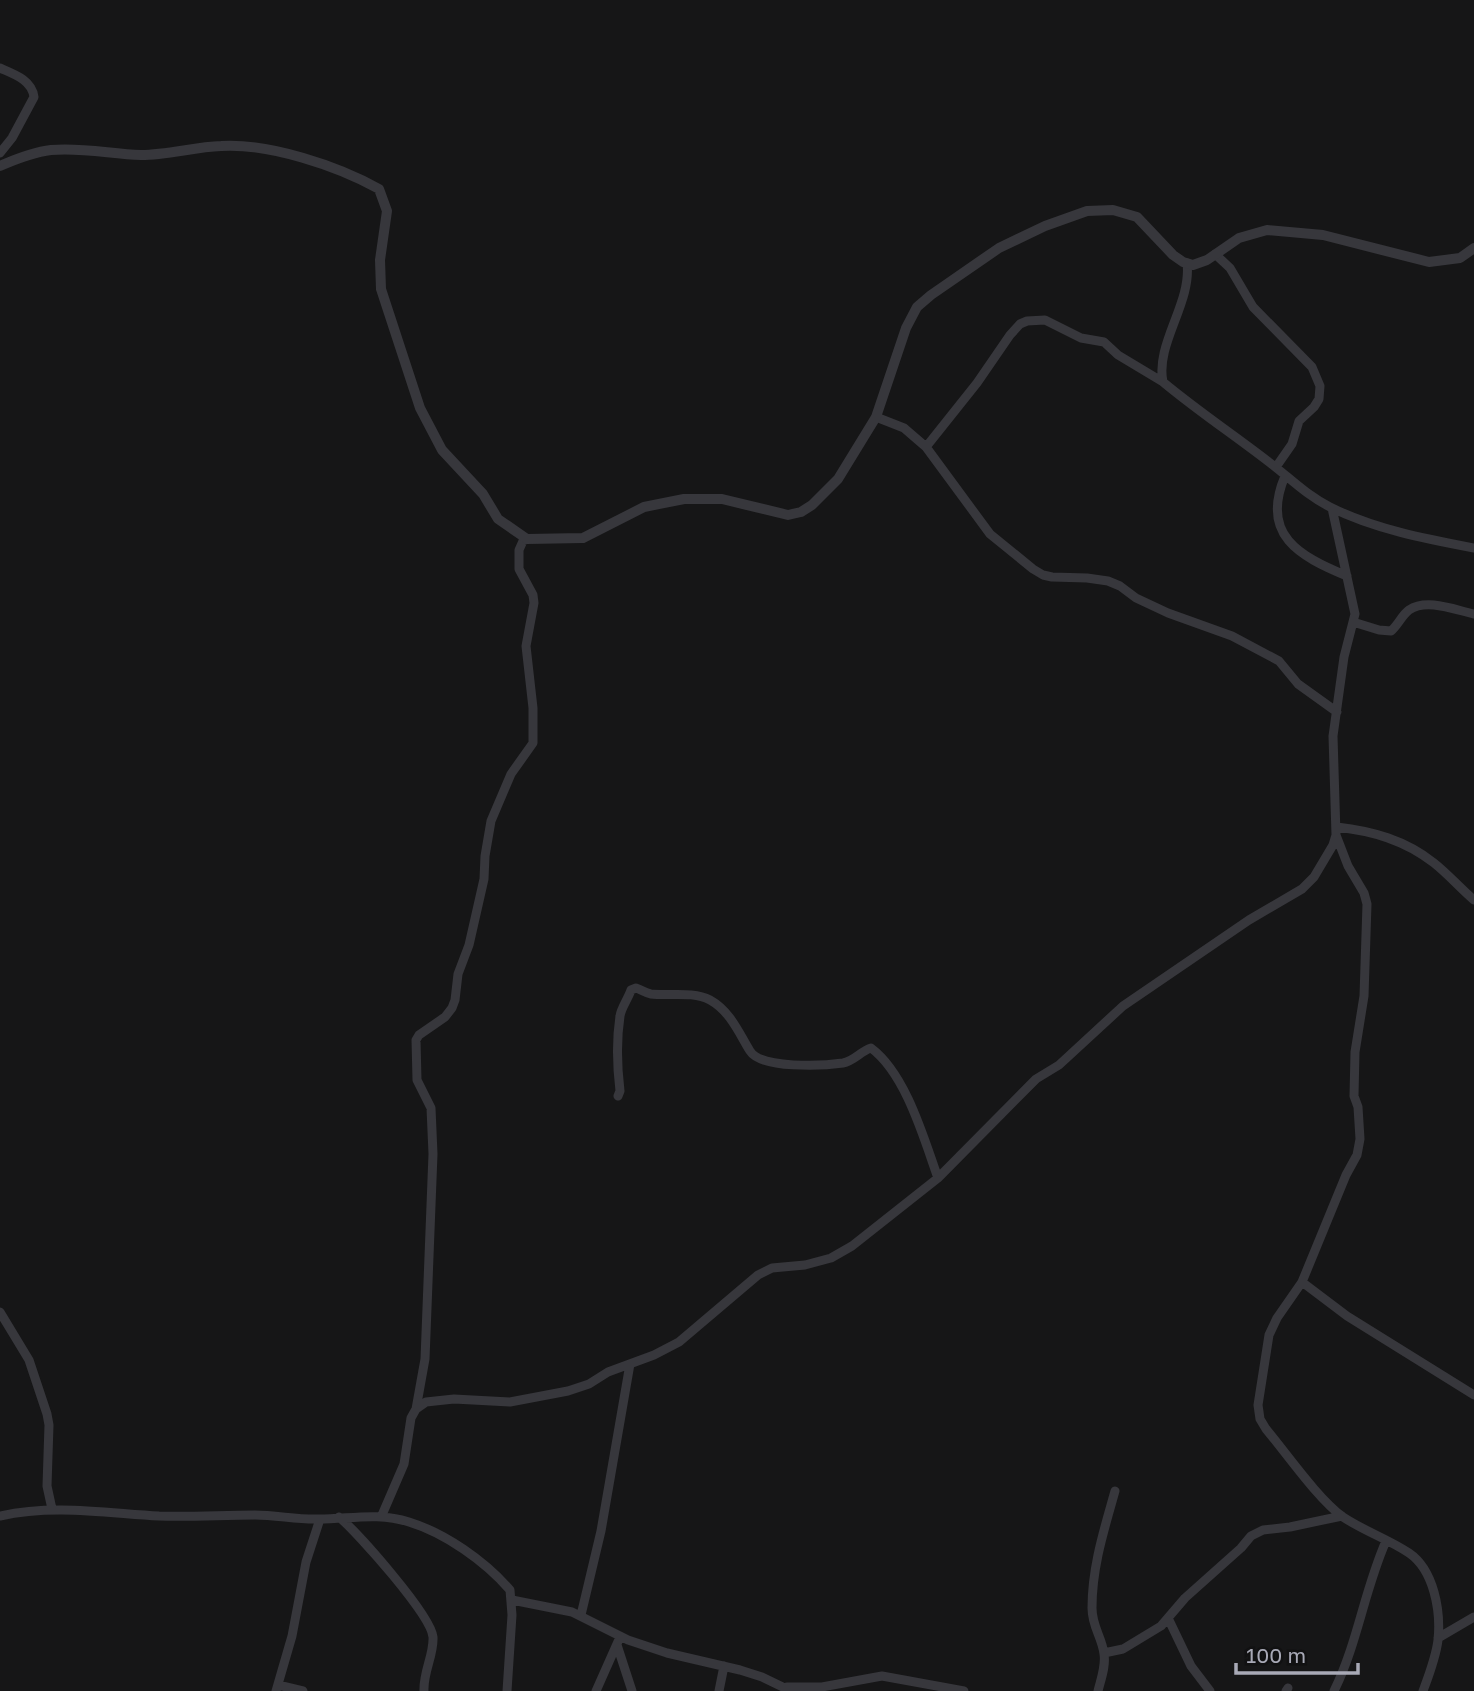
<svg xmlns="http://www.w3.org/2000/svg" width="1474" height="1691" font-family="'Golos Text',sans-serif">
  <rect width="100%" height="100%" fill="#161617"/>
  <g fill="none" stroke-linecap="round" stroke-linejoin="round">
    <path stroke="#37373c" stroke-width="9" d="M0,68C14,74 32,80 34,97L12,138L0,153
      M1215,254L1230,268L1253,307L1312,367L1320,386L1319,399L1314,407L1299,421L1292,444L1276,467
      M1187,263C1192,303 1155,344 1163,382C1199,412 1237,437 1274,466C1293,481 1308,496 1330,507C1374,529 1426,539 1474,548
      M876,417L904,428L926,447L990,534L1033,569L1043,575L1052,577L1087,578L1108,581L1120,586L1136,598L1168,613L1232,636L1279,661L1298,684L1337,712
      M926,447L977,383L1010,335L1020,324L1027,321L1045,320L1081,338L1104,342L1118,355L1163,382
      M1285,476C1260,535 1299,556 1347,576
      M1353,622L1379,630L1391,631C1398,625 1402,615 1409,610C1427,598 1455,610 1474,614
      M1337,827C1372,831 1405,840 1434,863C1448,874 1460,888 1474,900
      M1336,835L1348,866L1364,893L1367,904L1364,996L1355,1052L1354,1096L1358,1107L1360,1139L1357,1155L1346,1175L1302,1282L1277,1318L1269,1335L1258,1405L1260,1419L1266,1429C1287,1454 1318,1499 1343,1517C1364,1531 1388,1539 1409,1553C1434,1570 1441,1611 1438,1640C1436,1657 1429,1675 1423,1691
      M618,1096L620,1091C617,1066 616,1042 620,1016C621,1008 628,999 631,990L636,988C642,990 645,993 651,994C670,996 693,991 710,1000C730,1011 739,1033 750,1051C761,1069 823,1066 843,1063C854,1061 861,1051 871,1048C906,1074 924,1139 938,1178
      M1302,1282L1347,1316L1474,1395
      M0,1312L29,1360L47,1414L49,1425L47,1486L52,1509
      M416,1409L425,1359L433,1154L431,1108L417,1080L416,1040L419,1035L445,1017L452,1008L455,1000L458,974L469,945L484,879L485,856L491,821L511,774L533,743V708L526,646L534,603L533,595L519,569V550L523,541L527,539
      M382,1515L404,1464L411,1418L416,1409L426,1402L454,1399L510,1402L568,1391L589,1384L608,1372L654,1355L679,1342L758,1275L772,1268L805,1265L831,1258L852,1246L938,1178L1036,1079L1059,1065L1123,1006L1249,920L1302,889L1314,877L1333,845L1336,835L1333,736L1344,657L1355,614L1332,508
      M0,1516C53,1504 106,1513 159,1516C191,1517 223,1515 255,1515C277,1515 298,1520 319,1519C350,1519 378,1512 409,1522C445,1533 485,1561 510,1590L512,1615L507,1691
      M339,1517C358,1533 431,1615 433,1637C434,1655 423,1672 424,1691
      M512,1600L572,1612L628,1640L667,1653L740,1670L762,1677L791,1691
      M581,1615L601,1531L630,1364
      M1168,1618L1191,1666L1210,1691
      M1438,1638L1474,1617
      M617,1645L632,1691
      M1104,1653L1123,1649L1161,1626L1185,1598L1241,1548L1251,1536L1263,1530L1290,1527L1342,1516
      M278,1685L303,1691
      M787,1687H822L882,1676L964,1691
      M276,1691L292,1636L306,1562L320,1519
      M596,1691L620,1637
      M719,1691L724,1666
      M1098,1691C1101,1679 1106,1666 1104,1654C1102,1637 1092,1627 1092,1608C1092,1567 1104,1530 1115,1491
      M1286,1691L1288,1688
      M1334,1691C1358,1642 1364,1591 1386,1541"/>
    <path stroke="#37373c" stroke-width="10" d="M0,166C16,159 33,152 51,150C81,147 111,154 141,155C168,155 194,147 221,146C269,143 338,166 379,189L387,211L380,260L381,289L420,408L442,450L483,494L498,519L527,539L583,538L644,507L684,499H722L788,515L801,512L812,505L838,479L876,417L906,328L917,307L931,295L999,248L1045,226L1087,211L1113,210L1137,217L1173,255L1183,262L1193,265L1207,260L1239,238L1267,230L1323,235L1429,262L1460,258L1474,248"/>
  </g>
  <path d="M1236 1663v10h122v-10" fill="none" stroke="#a8a9b6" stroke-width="3.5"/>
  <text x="1246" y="1663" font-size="21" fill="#a8a9b6" stroke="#111112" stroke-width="5" paint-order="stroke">100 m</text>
</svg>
